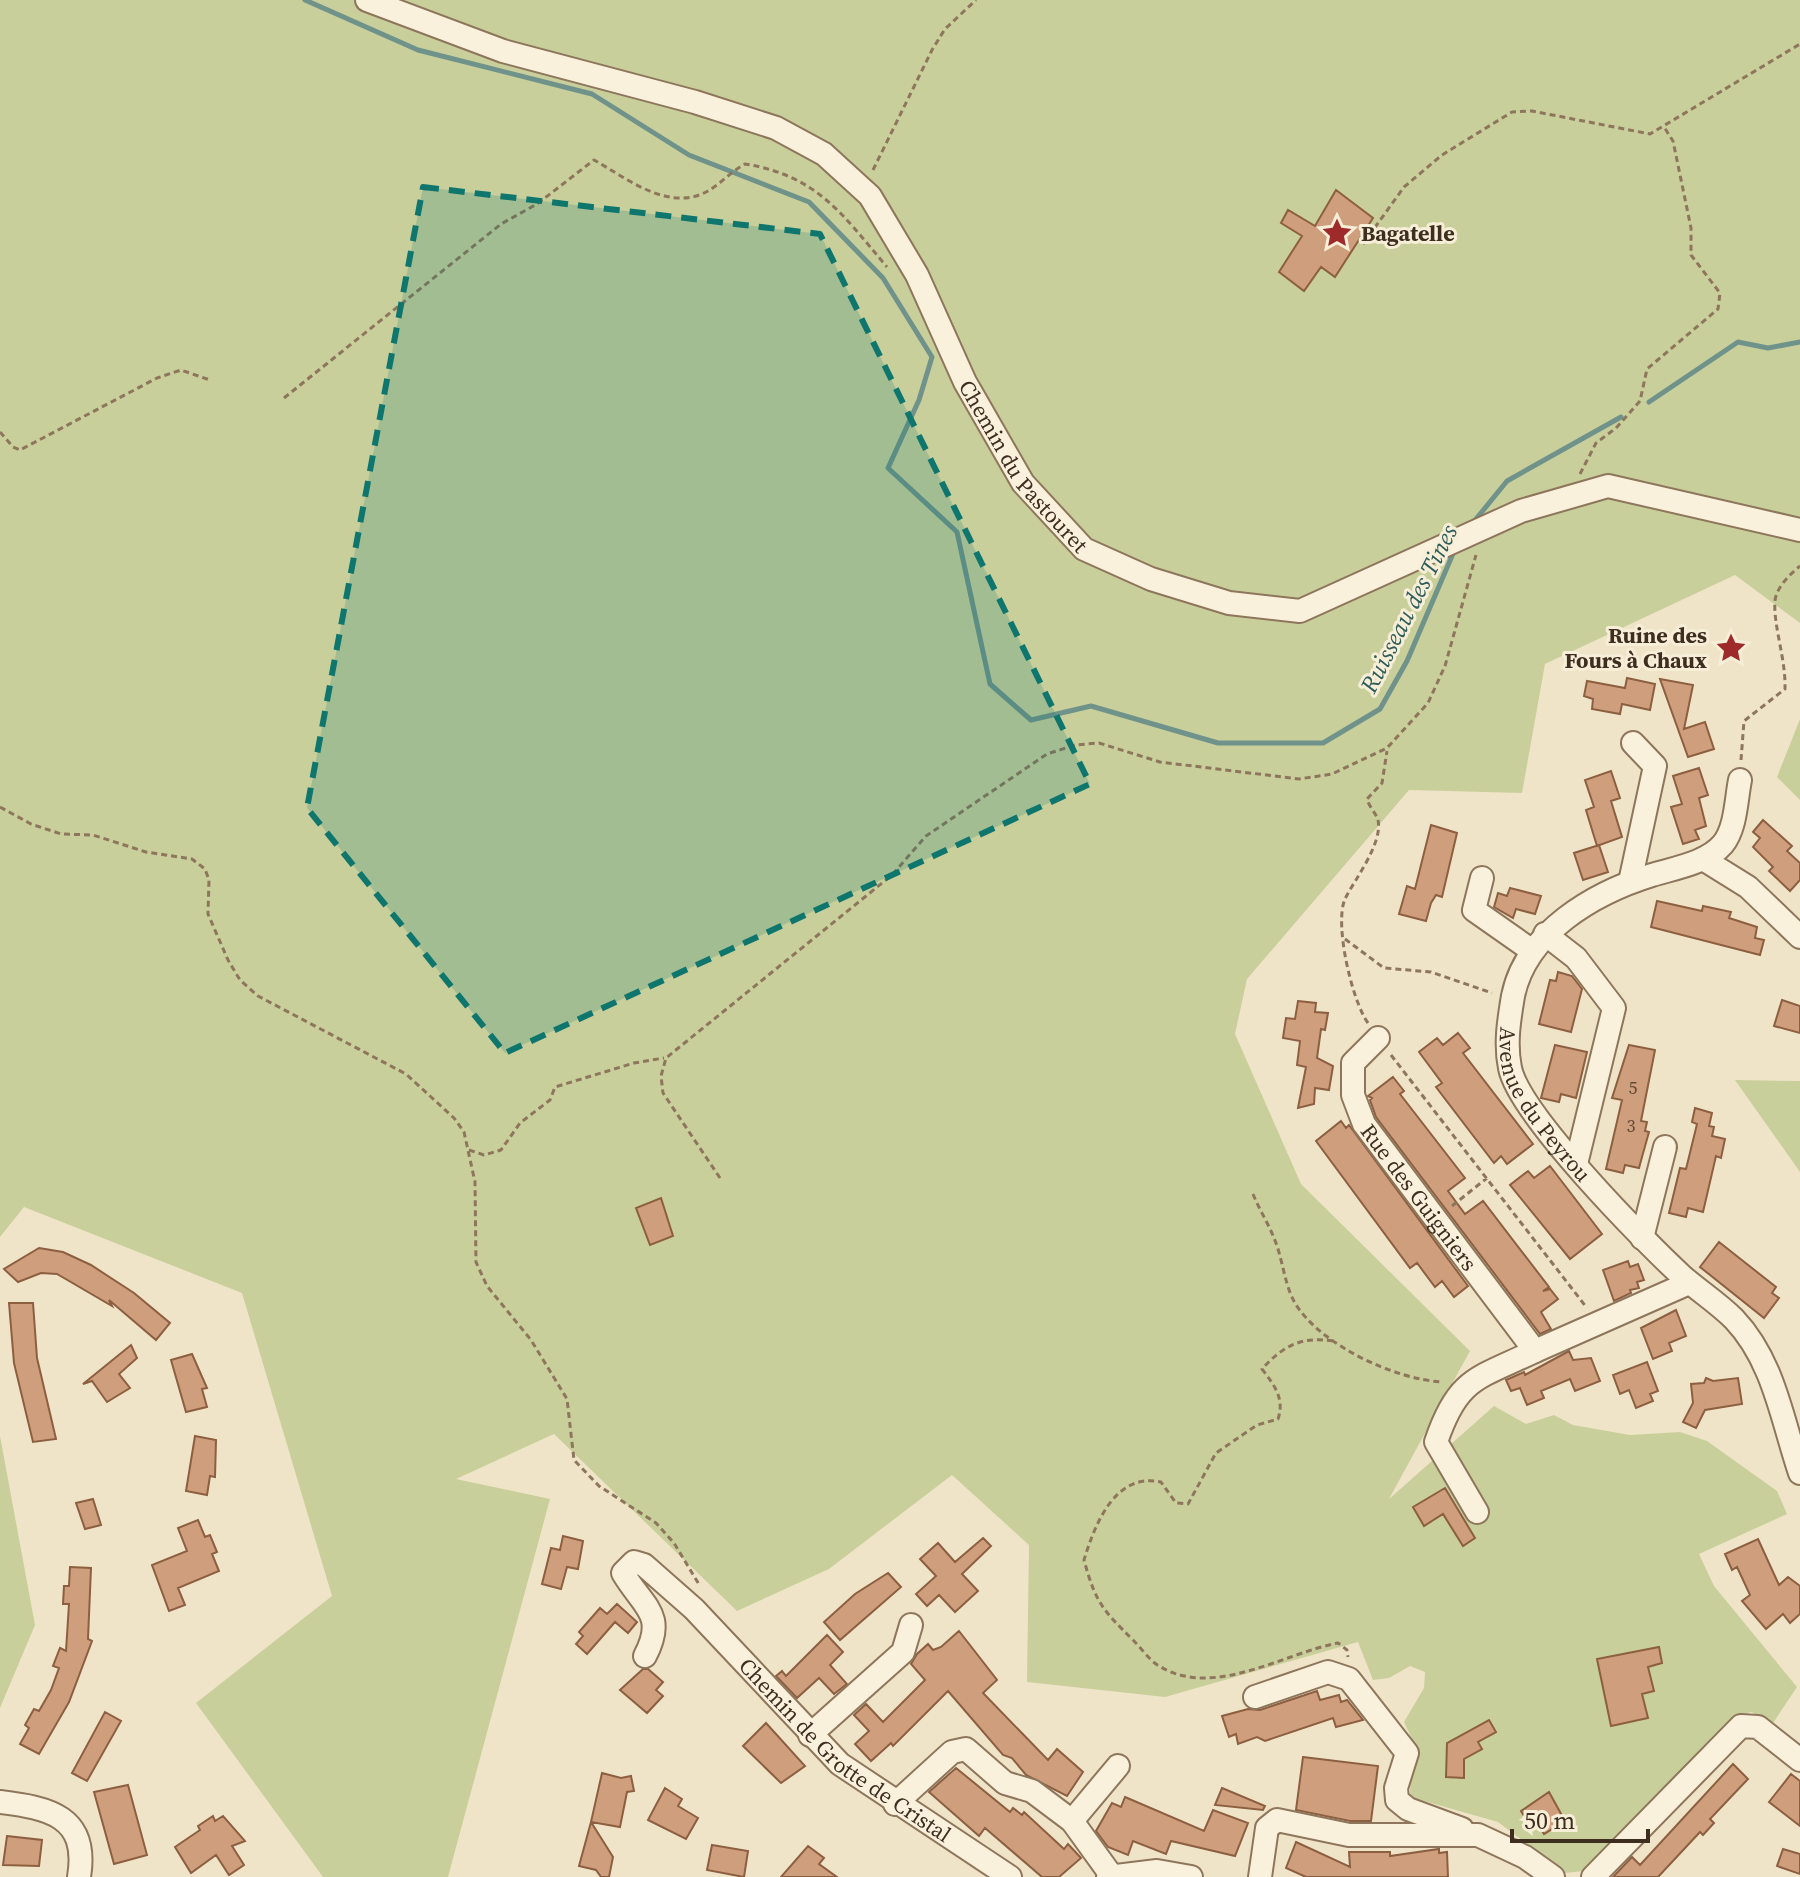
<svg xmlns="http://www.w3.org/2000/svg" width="1800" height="1877" font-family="'Source Serif 4',serif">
  <rect width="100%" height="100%" fill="#f0e4c8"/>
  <path fill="#c9cf9b" d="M0,0H1800V623L1735,575L1545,664L1522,793L1409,790L1247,979L1235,1034L1301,1184L1470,1351L1389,1499L1494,1406L1526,1424L1554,1415L1573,1425L1630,1435L1680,1432L1707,1441L1777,1491L1787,1514L1699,1554L1714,1586L1797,1687L1771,1726L1752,1712L1735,1715L1583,1871L1565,1873L1498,1822L1410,1797L1412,1739L1404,1722L1424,1688L1425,1672L1410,1666L1389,1678L1373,1680L1358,1642L1165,1697L1027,1682L1029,1545L952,1475L829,1569L737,1611L554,1434L456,1479L550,1499L448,1877H323L196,1703L332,1596L242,1293L24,1207L0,1237Z
    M1800,719V800L1777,777Z
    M1735,1080L1800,1081V1172Z
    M0,1436L35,1625L0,1708Z"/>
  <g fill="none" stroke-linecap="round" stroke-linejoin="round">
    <path stroke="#6f938a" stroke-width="5" d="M305,0L418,50L592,94L689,155L809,202L883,278L932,357L919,400L888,468L957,532L990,684L1031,720L1091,706L1218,743H1323L1380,709L1407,661L1455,549
      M1649,402L1738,342L1768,348L1800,342
      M1472,524L1507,481L1621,417"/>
  </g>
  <path fill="#cf9f7d" stroke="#8d5f41" stroke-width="2" d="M1336,190L1373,218L1335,277L1321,267L1304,291L1279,272L1302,236L1281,223L1288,210L1315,226Z
    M1627,678L1655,684L1650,710L1622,704L1620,714L1592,709L1593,699L1584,696L1587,681L1625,688Z
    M1660,679L1693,685L1684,729L1705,722L1714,749L1688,757Z
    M1699,768L1708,795L1699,798L1706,826L1695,830L1699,839L1683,844L1671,807L1682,804L1673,776Z
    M1611,771L1620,798L1611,801L1622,837L1597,846L1586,810L1594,807L1585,780Z
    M1763,820L1792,846L1787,851L1800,863V880L1790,891L1769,871L1773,867L1753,847L1760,838L1753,832Z
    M1431,825L1457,833L1442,897L1436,895L1431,903L1426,921L1399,914L1407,886L1415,889Z
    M1599,845L1608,872L1583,880L1574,853Z
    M1510,888L1541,896L1535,914L1516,909L1513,918L1494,907L1498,893L1507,896Z
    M1657,901L1702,911L1703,906L1731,912L1729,918L1757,927L1755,938L1764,940L1760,955L1651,927Z
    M1558,972L1572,976L1582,989L1571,1032L1539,1024L1550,980L1556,981Z
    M1782,1000L1800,1006V1033L1774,1026Z
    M1298,1001L1316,1003L1315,1012L1328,1013L1325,1030L1321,1029L1317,1058L1333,1066L1329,1090L1315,1088L1314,1104L1298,1108L1306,1067L1297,1065L1300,1041L1283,1038L1286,1018L1295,1019Z
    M1458,1033L1470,1048L1463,1053L1533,1144L1507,1164L1501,1156L1494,1163L1436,1087L1442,1083L1419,1052L1437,1038L1443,1045Z
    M1555,1045L1587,1052L1576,1098L1561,1094L1559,1102L1541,1098Z
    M1629,1045L1655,1050L1641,1121L1647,1122L1645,1131L1649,1132L1642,1157L1639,1168L1625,1165L1623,1173L1606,1169L1622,1100L1612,1098Z
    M1393,1077L1404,1091L1400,1094L1465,1178L1448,1191L1465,1214L1483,1201L1549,1287L1543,1291L1550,1289L1558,1299L1541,1312L1551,1329L1540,1334L1376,1117L1370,1100L1372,1098L1368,1096Z
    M1695,1108L1712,1113L1709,1126L1714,1127L1712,1136L1725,1139L1721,1158L1716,1156L1703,1212L1688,1208L1686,1217L1669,1213L1680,1168L1686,1169L1697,1124L1692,1122Z
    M1341,1121L1346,1128L1349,1125L1468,1286L1454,1297L1442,1281L1435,1287L1417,1263L1410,1268L1316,1141Z
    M1550,1166L1602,1234L1570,1259L1510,1185L1528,1171L1534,1178Z
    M661,1198L673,1236L650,1245L636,1208Z
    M1719,1242L1776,1287L1772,1293L1779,1298L1764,1318L1700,1267Z
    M39,1248L63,1252L91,1265L134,1293L170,1323L156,1340L109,1300L112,1306L57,1274L41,1273L18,1282L4,1269Z
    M1628,1261L1630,1267L1638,1264L1644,1280L1637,1282L1639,1288L1630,1290L1631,1293L1614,1301L1603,1270Z
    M9,1303H33L37,1358L56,1439L33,1442L14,1363Z
    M1676,1310L1686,1336L1669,1343L1672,1351L1653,1359L1641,1328Z
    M131,1345L137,1358L119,1374L130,1388L107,1402L92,1381L83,1384Z
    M1569,1351L1573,1360L1591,1358L1600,1381L1575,1391L1570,1379L1541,1391L1544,1398L1527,1405L1520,1388L1511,1391L1506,1380L1524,1372L1525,1375Z
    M192,1354L207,1388L202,1389L207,1407L186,1412L171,1360Z
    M1647,1362L1658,1391L1650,1394L1653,1401L1636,1408L1629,1390L1620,1394L1613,1375Z
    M1706,1378L1713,1381L1738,1378L1742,1404L1705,1410L1696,1428L1683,1422L1693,1403L1691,1384L1704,1383Z
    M195,1436L216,1440L215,1477L210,1476L207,1495L186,1491Z
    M1445,1488L1475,1538L1463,1546L1443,1514L1424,1526L1413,1507Z
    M93,1499L101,1525L85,1529L76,1503Z
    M198,1520L205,1537L210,1535L217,1552L212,1554L219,1571L178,1588L185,1605L169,1611L152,1565L187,1551L178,1528Z
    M563,1536L583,1541L578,1569L567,1567L561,1589L542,1584L551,1548L560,1550Z
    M983,1538L991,1546L962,1574L978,1591L955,1612L939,1595L927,1606L916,1594L936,1576L920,1559L938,1543L955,1562Z
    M1758,1539L1779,1585L1788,1577L1800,1586V1614L1790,1623L1783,1614L1766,1629L1742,1601L1750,1595L1737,1567L1732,1570L1725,1554Z
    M70,1567L91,1568L88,1639L92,1641L69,1702L39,1754L20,1744L29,1728L25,1725L34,1709L39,1711L51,1690L59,1668L53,1666L60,1648L66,1651L69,1604H63L64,1586H69Z
    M888,1573L901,1587L840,1640L824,1622L855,1594Z
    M617,1604L637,1622L628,1633L615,1622L587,1654L576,1644L583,1636L579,1632L600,1608L607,1614Z
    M959,1631L997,1680L983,1693L1048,1760L1057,1749L1083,1772L1067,1796L1026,1775L1012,1758L1003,1755L948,1691L893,1746L891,1743L871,1761L855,1744L869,1731L854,1715L866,1704L883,1722L925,1680L911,1664L917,1654L928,1644L933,1650L941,1647Z
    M827,1635L843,1652L830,1665L847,1684L834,1694L819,1678L797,1698L776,1676L782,1671L786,1676Z
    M1659,1647L1662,1663L1648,1667L1654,1691L1642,1694L1648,1718L1611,1726L1597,1659Z
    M643,1669H648L663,1682L656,1690L663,1696L647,1713L620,1690Z
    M1317,1691L1320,1700L1339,1695L1341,1702L1347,1700L1363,1720L1336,1727L1333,1718L1265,1741L1257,1737L1238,1744L1236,1734L1229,1737L1222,1716L1248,1709L1260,1710Z
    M105,1712L121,1721L87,1781L72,1773Z
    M1489,1720L1496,1732L1478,1742L1482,1749L1464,1759V1778L1446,1777L1447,1743Z
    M766,1723L805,1766L781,1783L743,1746Z
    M1303,1757L1378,1766L1371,1821H1350L1296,1810Z
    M1733,1764L1748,1779L1710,1819L1714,1823L1703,1835L1700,1832L1658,1877H1613L1632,1857L1640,1865Z
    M956,1768L1010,1812L1013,1808L1022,1815L1024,1812L1064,1849L1068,1844L1081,1858L1059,1877H1042L985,1828L979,1836L929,1792Z
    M602,1773L621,1778L631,1776L634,1791L627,1792L620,1827L591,1822Z
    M1791,1774L1800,1781V1826L1769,1802Z
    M128,1785L147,1855L114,1864L94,1792Z
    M665,1788L682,1799L678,1806L698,1818L686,1839L648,1820Z
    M1222,1788L1265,1806L1263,1810L1215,1805Z
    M1549,1792L1565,1821L1544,1834L1539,1825L1532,1829L1521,1811Z
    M1125,1797L1204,1831L1213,1810L1248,1823L1235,1856L1171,1841L1166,1854L1133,1841L1128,1855L1108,1847L1096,1831L1112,1803L1121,1807Z
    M213,1816L215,1821L223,1816L245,1841L232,1846L244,1865L229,1875L216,1855L191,1873L175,1847L200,1830L198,1826Z
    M591,1822L613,1857L609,1877H601L596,1870L579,1866Z
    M7,1836L42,1840L39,1866L3,1865Z
    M1296,1842L1350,1867L1349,1852H1390V1856L1439,1849V1853L1447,1852L1448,1877H1306L1286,1868Z
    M712,1845L748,1851L744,1877L707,1870Z
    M808,1846L824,1858L819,1864L837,1877H781Z
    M1783,1849L1800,1854V1874L1777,1866Z"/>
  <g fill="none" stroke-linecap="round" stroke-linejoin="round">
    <g stroke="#8d765c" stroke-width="26">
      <g id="minor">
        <path id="s1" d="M367,0L503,51L695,102L776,128L824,154L870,196L917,275L965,382L1023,483L1084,549L1151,579L1229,603L1300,611L1521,511L1608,486L1800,530"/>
        <path id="s2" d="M1740,780C1736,800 1736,828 1723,844C1707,863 1675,868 1652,875C1594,893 1526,932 1513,996C1509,1020 1505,1044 1510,1068C1519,1114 1644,1241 1682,1276C1699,1291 1718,1303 1734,1319C1774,1361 1782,1420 1800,1473"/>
        <path d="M1703,859L1748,887L1800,937"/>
        <path d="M1482,878L1474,910L1531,950"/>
        <path d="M1630,882L1655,766L1633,743"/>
        <path d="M1545,934L1576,958L1614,1008L1576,1164"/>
        <path id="s3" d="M1378,1038L1353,1063V1095L1364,1124L1535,1351L1689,1283"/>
        <path d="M1642,1238L1665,1147"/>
        <path d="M1477,1512L1436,1442C1458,1377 1477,1379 1535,1351"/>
        <path id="s4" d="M645,1656C667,1614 643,1607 623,1573L634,1562L644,1565L694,1609L840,1764L1010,1877"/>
        <path d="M1255,1697L1328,1672L1349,1679L1407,1753L1396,1788L1397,1800L1408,1809L1462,1829"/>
        <path d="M810,1735L903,1652L911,1625"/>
        <path d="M0,1802C49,1808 89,1816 79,1877"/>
        <path d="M895,1804L952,1752L966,1749L1005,1783L1032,1791L1072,1821L1111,1875"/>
        <path d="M1072,1821L1118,1766"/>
        <path d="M1108,1877L1157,1871L1191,1877"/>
        <path d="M1260,1877L1267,1828L1277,1820L1349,1835H1478L1525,1857L1553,1877"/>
        <path d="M1593,1877L1741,1726L1758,1727L1800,1760"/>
      </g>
    </g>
    <path stroke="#8d765c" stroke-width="3" stroke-dasharray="6 4" stroke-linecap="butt" d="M873,170L932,50L945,29L976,0
      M1363,244L1404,187L1442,155L1512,112L1532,111L1650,134L1800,44
      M284,398L501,224L537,204L594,160C625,177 666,211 704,193C719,186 730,172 745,164C818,176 842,214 887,267
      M0,432L13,447L20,450L157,378L181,370L210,380
      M1580,474L1596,443L1616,428L1640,401L1647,369L1718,309L1720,293L1691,255V228L1673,141L1664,127
      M1741,760L1744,721L1785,689C1786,659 1773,625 1775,601C1776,588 1790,574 1800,566
      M0,807L31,824L61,834L93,835L146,852L192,859L205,869L209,880L208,914L228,960L240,980L258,996L406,1074L454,1118L464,1132L475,1182L476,1262L487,1286L531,1340L567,1399L574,1460L599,1486L656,1523L674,1543L700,1586
      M1345,939L1384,968L1431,972L1492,993
      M1368,1023C1352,1001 1334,924 1345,899C1354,880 1383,844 1378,820C1376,813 1369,807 1367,799L1382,783L1387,751
      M1391,1055L1587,1308
      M469,1150L484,1155L501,1150L520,1123L550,1100L555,1087L634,1063L664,1058
      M720,1178L663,1093L661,1076L666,1058L892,875L926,836L1047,754L1075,745L1099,743L1160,762L1299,779L1332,774L1387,748L1428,703L1445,666L1476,555
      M1253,1194C1259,1209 1268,1223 1274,1238C1283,1259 1284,1284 1295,1303C1320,1345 1396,1380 1443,1382
      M1452,1206L1487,1178
      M1333,1341C1301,1336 1283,1346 1262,1369C1274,1385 1285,1398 1278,1419L1257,1425L1216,1453L1188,1504L1176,1503L1161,1482C1115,1472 1095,1524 1084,1560C1096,1604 1103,1610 1134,1641C1141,1648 1148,1658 1156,1664C1211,1701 1281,1654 1338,1643L1347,1650L1348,1657"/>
    <use href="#minor" stroke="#faf1dc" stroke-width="22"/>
  </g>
  <path fill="#0f766e" fill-opacity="0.2" stroke="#0f766e" stroke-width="6" stroke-dasharray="16 10" stroke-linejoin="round" d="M423,187L820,234L1090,784L505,1053L307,808Z"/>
  <defs>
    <g id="sight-bare" transform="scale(2.4)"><path d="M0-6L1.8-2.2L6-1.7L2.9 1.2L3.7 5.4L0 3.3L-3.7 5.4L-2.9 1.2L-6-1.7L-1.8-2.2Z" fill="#9e2a2b" stroke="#f7eed8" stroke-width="2.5" paint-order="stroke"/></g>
  </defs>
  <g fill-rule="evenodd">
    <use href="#sight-bare" x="1337" y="233"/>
    <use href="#sight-bare" x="1731" y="648"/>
  </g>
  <g text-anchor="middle" stroke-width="6" stroke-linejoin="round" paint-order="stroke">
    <g font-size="18" fill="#624a37">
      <text x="1633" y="1094">5</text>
      <text x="1631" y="1132">3</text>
    </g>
    <g font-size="22" font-weight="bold" fill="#3d2e20" stroke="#f7eed8" text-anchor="start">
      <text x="1361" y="241">Bagatelle</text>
      <text x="1707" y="643" text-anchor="end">Ruine des<tspan x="1707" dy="25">Fours à Chaux</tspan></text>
    </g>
    <g font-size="22" fill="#3d2e20" stroke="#f7eed8">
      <text dy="8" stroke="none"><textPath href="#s1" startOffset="858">Chemin du Pastouret</textPath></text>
      <text dy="8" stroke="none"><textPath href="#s2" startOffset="458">Avenue du Peyrou</textPath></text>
      <text dy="8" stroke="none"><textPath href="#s3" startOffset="190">Rue des Guigniers</textPath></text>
      <text dy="8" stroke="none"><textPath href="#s4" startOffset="394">Chemin de Grotte de Cristal</textPath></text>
    </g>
    <g font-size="24" font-style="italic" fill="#2f5d5a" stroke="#f7eed8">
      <text transform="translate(1409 609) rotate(-63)" y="8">Ruisseau des Tines</text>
    </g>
  </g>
  <path d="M1512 1829v12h136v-12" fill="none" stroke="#3d2e20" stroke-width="4"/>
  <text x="1524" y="1829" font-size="24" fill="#3d2e20" stroke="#f7eed8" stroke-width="6" paint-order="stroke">50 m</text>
</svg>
